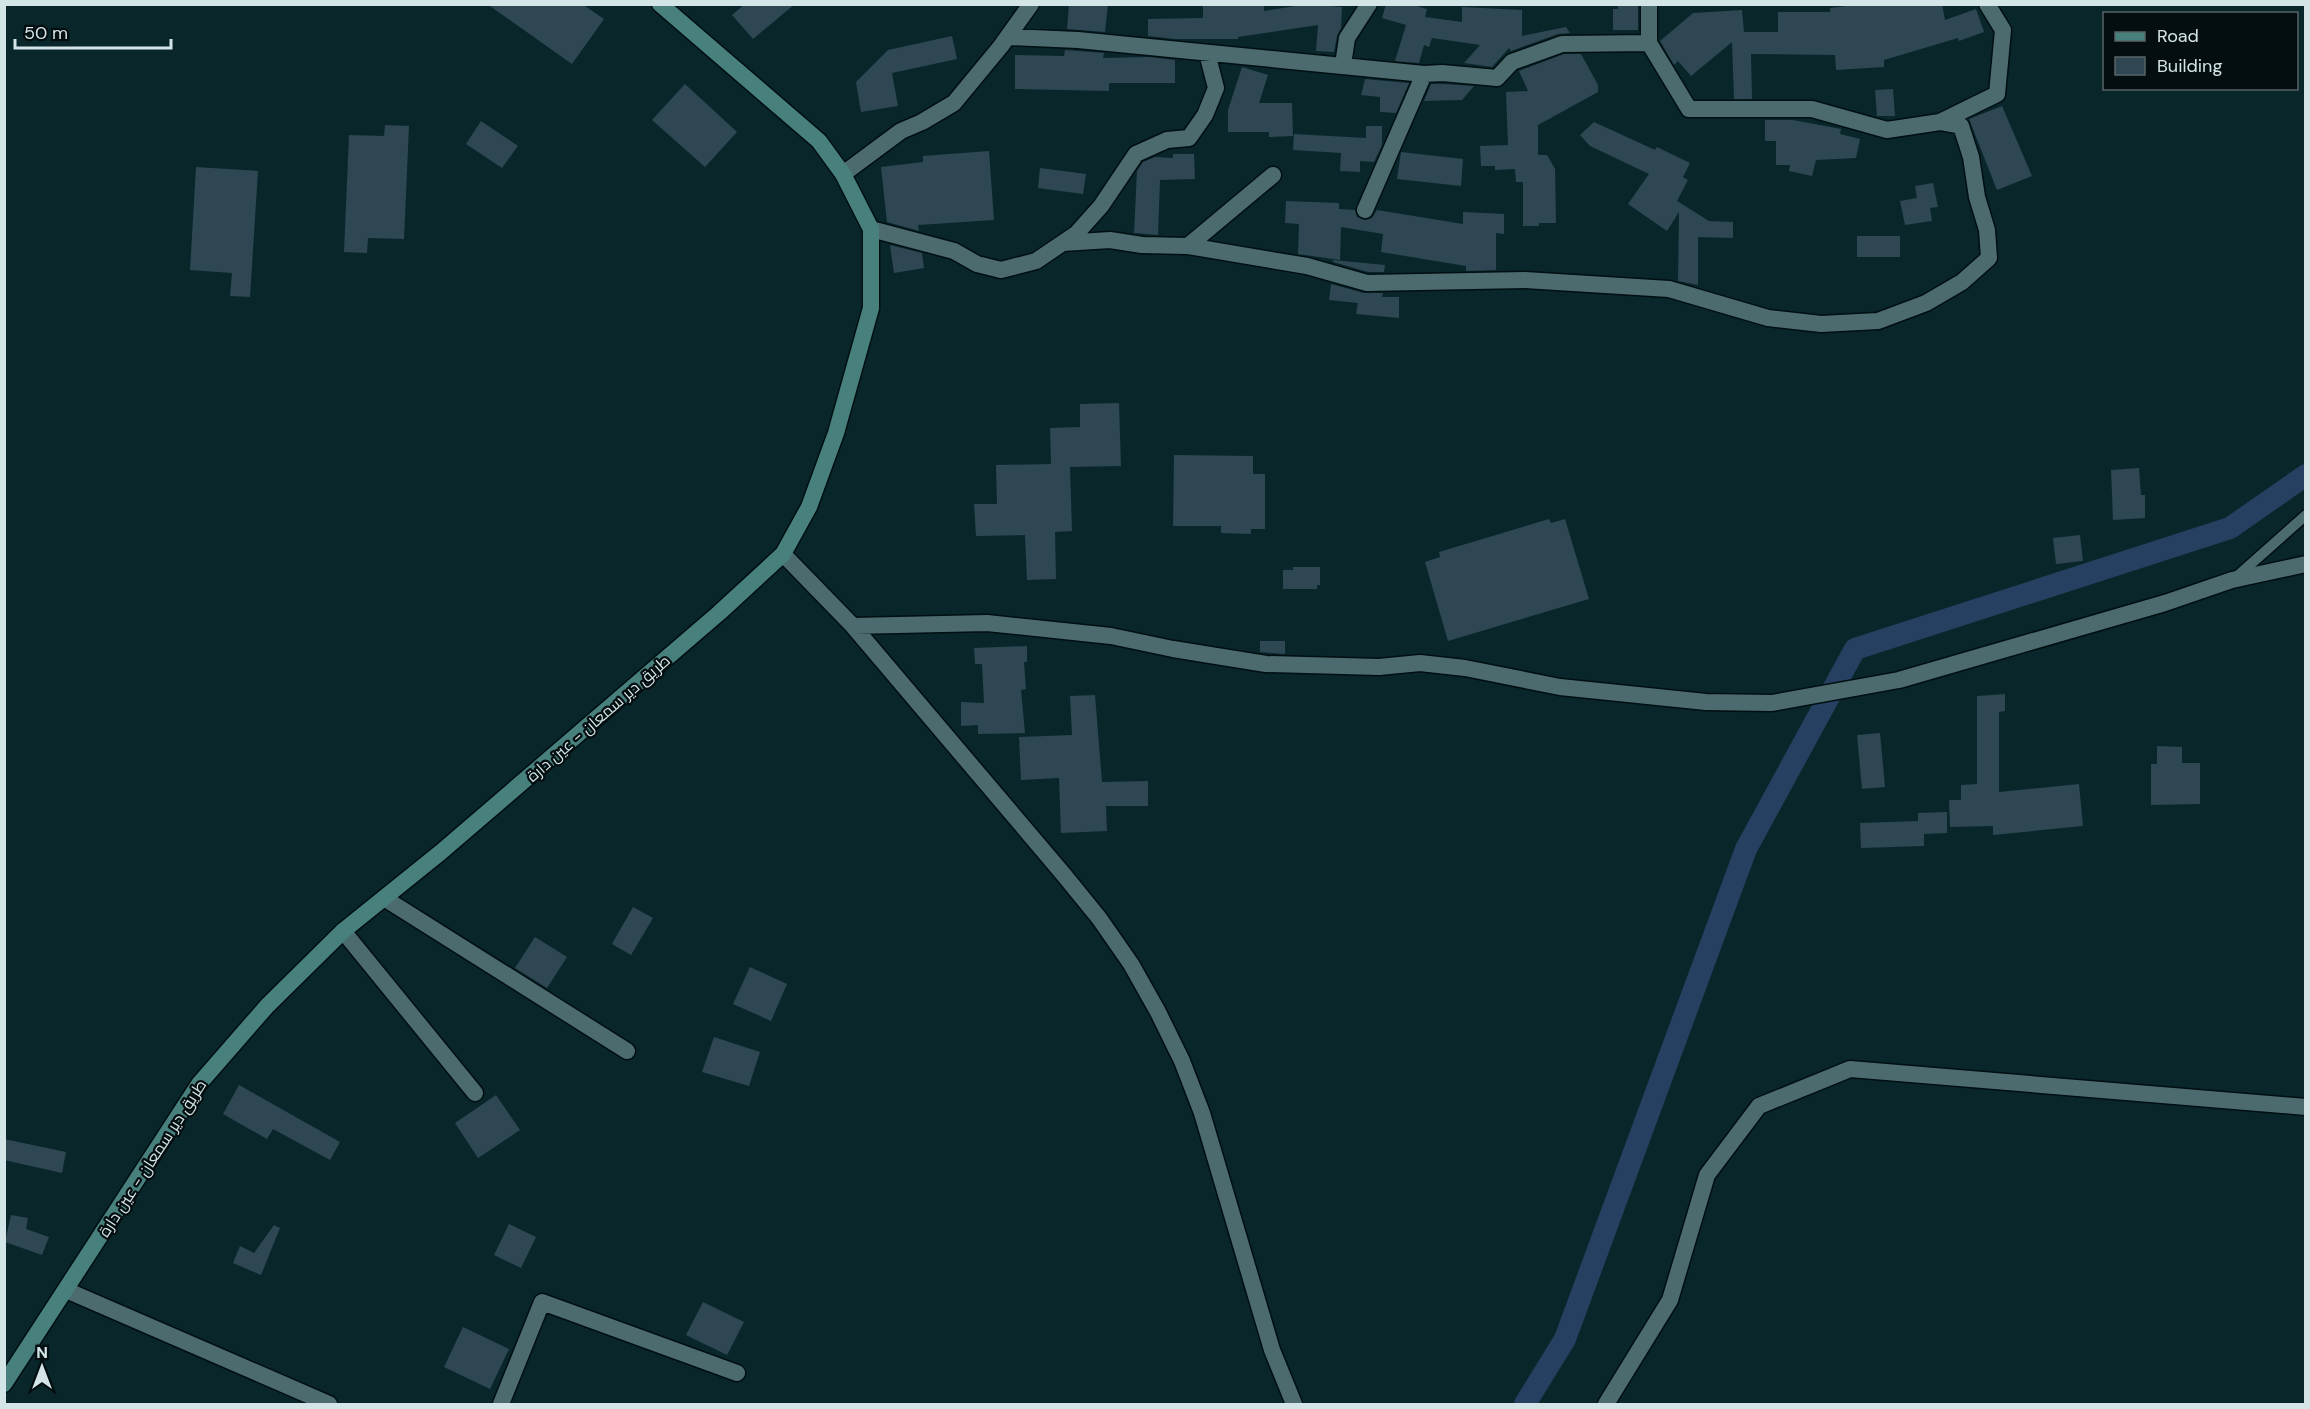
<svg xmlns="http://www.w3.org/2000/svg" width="2310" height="1409" font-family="'DM Sans',Cairo,sans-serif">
  <rect width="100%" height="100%" fill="#09272b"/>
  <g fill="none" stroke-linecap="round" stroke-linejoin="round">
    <path stroke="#264061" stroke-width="22" d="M1525,1404L1565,1339L1746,849L1855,649L2230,528L2306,475"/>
  </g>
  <path fill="#2e4753" d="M487,4H582L604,19L572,64Z
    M745,4H795L753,39L732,15Z
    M1069,4H1108L1105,32L1067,29Z
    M1203,4H1264V11L1309,4L1342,7L1341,28L1337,36L1334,52L1316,51L1318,25L1238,37V39H1175L1148,36V19L1203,18Z
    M1386,4H1410L1427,9L1425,17L1462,22V7L1522,10V36L1566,27L1570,33L1558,34L1511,51L1509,48L1492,67L1464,63L1480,45L1432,38L1429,47L1424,45L1419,63L1395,61L1406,25L1382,18Z
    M1618,4H1638V30H1613V9H1618Z
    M1864,4H1942L1945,20L1976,9L1984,32L1959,41L1958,38L1884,60V67L1836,70L1835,55L1751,54L1752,99H1734L1732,42L1691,76L1678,61L1674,65L1660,41L1693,13L1742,10L1744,32H1778V12H1830V8Z
    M952,36L957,59L892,73L898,106L861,112L856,82L888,50Z
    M1065,50L1104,53L1103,58L1149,57L1175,60V83H1109V91L1015,89V55L1064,56Z
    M1564,54H1581L1598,85V92L1538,125V155H1547L1555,169L1556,223H1539V226H1523V182H1516L1515,169L1495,170V166H1481L1480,146L1508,145L1506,92L1528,91L1519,71Z
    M1242,67L1268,75L1259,103H1292L1293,136L1269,137V132H1228V110Z
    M1365,79L1409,83L1396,113L1380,112V97L1361,95Z
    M685,84L737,132L705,167L652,120Z
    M1431,84H1444L1474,86L1462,100L1424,101Z
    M1893,89L1895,116H1877L1875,90Z
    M2002,106L2032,176L1997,190L1969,119Z
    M1765,120H1793L1841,129L1840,134L1860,139L1856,158L1816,160L1812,176L1789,171L1790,165H1776V141H1765Z
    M481,121L518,146L502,168L466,144Z
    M1594,122L1655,150L1657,147L1690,163L1683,177L1688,180L1677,201L1709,221L1733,222V238L1698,237V285L1678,281L1679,212L1667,231L1628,204L1649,174L1590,146L1580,135Z
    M385,125L409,126L404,239L368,238L367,253L344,252L349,135L384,136Z
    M1366,126H1382V145L1374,162L1360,161V172L1340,171L1341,153L1293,150L1294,134L1366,138Z
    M989,151L994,220L918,225L919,231L887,222L881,167L923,162V156Z
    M1401,152L1463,159L1461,186L1397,179Z
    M1173,154H1194L1195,179L1160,180L1158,235L1134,233L1137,171L1143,162L1155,157L1173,158Z
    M196,167L258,171L250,297L230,296L232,273L190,270Z
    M1040,168L1086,174L1083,194L1038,188Z
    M1933,183L1938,207L1930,208L1932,221L1905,225L1900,201L1917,198L1915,186Z
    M1286,201L1339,203V209L1355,210L1357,217L1366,220L1372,218L1377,210L1463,224V212L1504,214V234L1496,233V270L1466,271V266L1381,252L1383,234L1341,227L1340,260L1298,254L1299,224L1285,223Z
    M1857,236H1900V257H1857Z
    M890,245L922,253L924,268L894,273Z
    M1333,260L1385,265L1384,272H1368L1333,262Z
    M1331,284L1364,293H1383L1382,297H1399V318L1356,314L1358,303L1329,300Z
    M1119,403L1121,466L1070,467L1072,531L1055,532L1056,579L1027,580L1025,535L976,536L974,504H997L996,465L1051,464L1050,428L1080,427V404Z
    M1174,455L1253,456V474H1265V529H1251V534L1221,533V526H1173Z
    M2139,468L2141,495H2145V518L2113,520L2111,470Z
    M1549,519L1551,523L1565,519L1589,599L1448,641L1425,562L1440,557L1439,552Z
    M2080,535L2083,561L2056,564L2053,538Z
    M1293,567H1320V585H1317V589H1283V570H1293Z
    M1260,641H1285V654L1260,652Z
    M1027,646V662H1024L1026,689L1021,690L1025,733L978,734V725L961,726V702L984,703L982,664H975L974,648Z
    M2005,694V711L1999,712V792L2079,784L2083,826L1993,835V826L1950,827L1949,800H1961V785L1977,784V696Z
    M1095,695L1102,782L1148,781V806H1106L1107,831L1061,833L1059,778L1021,780L1019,737L1072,735L1070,696Z
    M1880,733L1885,787L1862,789L1857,735Z
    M2157,746L2182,747V763H2200V804L2151,805V764H2157Z
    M1947,812V833L1924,834V846L1861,848L1860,823L1918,821V813Z
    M633,907L653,918L631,955L612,944Z
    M535,937L567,957L547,988L515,968Z
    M750,967L787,984L771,1021L733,1004Z
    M714,1037L760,1052L749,1086L702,1072Z
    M239,1085L340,1142L330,1160L273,1129L267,1139L223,1114Z
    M496,1095L520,1130L478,1158L455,1123Z
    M4,1139L66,1152L62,1173L4,1160Z
    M11,1215L28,1218L26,1229L49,1237L42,1255L5,1242Z
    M509,1224L536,1237L521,1268L494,1255Z
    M274,1225L280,1228L261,1275L233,1263L240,1246L254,1253Z
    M703,1302L744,1322L727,1355L686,1335Z
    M463,1327L509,1349L490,1389L444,1367Z"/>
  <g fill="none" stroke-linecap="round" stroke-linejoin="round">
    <g stroke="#000f12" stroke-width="13">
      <path id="service" d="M2234,579L2306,515"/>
    </g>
    <g stroke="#000f12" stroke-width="19">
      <path id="minor" d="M1649,4V43L1689,109H1812L1887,130L1940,122L1997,94L2003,30L1987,4
        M1008,37L1078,40L1424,74L1442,73L1497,78L1512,62L1562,44L1649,43
        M1343,65L1347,38L1369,4
        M843,174L901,131L922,122L954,103L1001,46L1031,4
        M1365,210L1424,74
        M871,229L954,251L977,264L1001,270L1036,261L1076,234L1101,206L1136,154L1167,140L1189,138L1205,115L1216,88L1207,53
        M1063,243L1110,240L1142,245L1188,246L1307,266L1367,283L1525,280L1669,289L1768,318L1821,324L1878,321L1926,303L1962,282L1989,258L1987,230L1977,197L1971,157L1961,126L1940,122
        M1188,246L1273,175
        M783,554L853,626L1064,875L1099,918L1131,964L1158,1012L1182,1061L1202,1113L1272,1350L1294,1404
        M853,626L987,623L1111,636L1173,649L1266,664L1379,667L1420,663L1465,668L1560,687L1706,702L1772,703L1899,680L2165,603L2232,580L2306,564
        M384,898L627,1051
        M343,931L475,1093
        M66,1290L329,1404
        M501,1404L542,1302L737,1373
        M1606,1404L1670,1300L1707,1175L1759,1106L1850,1069L2306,1107"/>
    </g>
    <g stroke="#000f12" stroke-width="19">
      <path id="secondary" d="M4,1384L199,1084L267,1006L343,931L441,852L719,613L783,554L809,507L836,433L871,308V229L843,174L819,141L660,4"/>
    </g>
    <use href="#service" stroke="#4c6b6f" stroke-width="10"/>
    <use href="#minor" stroke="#4c6b6f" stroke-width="16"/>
    <use href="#secondary" stroke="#48807d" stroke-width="16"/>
  </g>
  <g text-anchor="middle" stroke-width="4.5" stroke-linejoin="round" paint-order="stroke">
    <g font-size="16" fill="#d4e5e7" stroke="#040e10">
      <text transform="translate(598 718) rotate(-41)" y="6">طريق دير سمعان - عين دارة</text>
      <text transform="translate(152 1158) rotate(-57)" y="6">طريق دير سمعان - عين دارة</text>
    </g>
  </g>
  <rect width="2310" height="1409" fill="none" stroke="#d4e5e7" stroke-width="12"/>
  <rect x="2103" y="12" width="195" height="78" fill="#040e10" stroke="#576466" stroke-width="1.5"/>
  <rect x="2115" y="32" width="30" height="9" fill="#48807d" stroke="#576466" stroke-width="1.5"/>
  <text x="2157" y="42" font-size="18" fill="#d4e5e7">Road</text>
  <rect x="2115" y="57" width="30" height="18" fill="#2e4753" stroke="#576466" stroke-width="1.5"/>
  <text x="2157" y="72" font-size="18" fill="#d4e5e7">Building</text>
  <g transform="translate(42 1367)" stroke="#040e10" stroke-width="4.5" paint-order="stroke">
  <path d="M0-4.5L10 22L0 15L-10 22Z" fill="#d4e5e7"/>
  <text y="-9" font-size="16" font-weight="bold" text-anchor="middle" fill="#d4e5e7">N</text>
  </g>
  <path d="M15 39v9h156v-9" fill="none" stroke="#d4e5e7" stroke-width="3"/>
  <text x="24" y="39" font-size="18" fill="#d4e5e7" stroke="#040e10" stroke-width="4.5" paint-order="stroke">50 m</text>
</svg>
